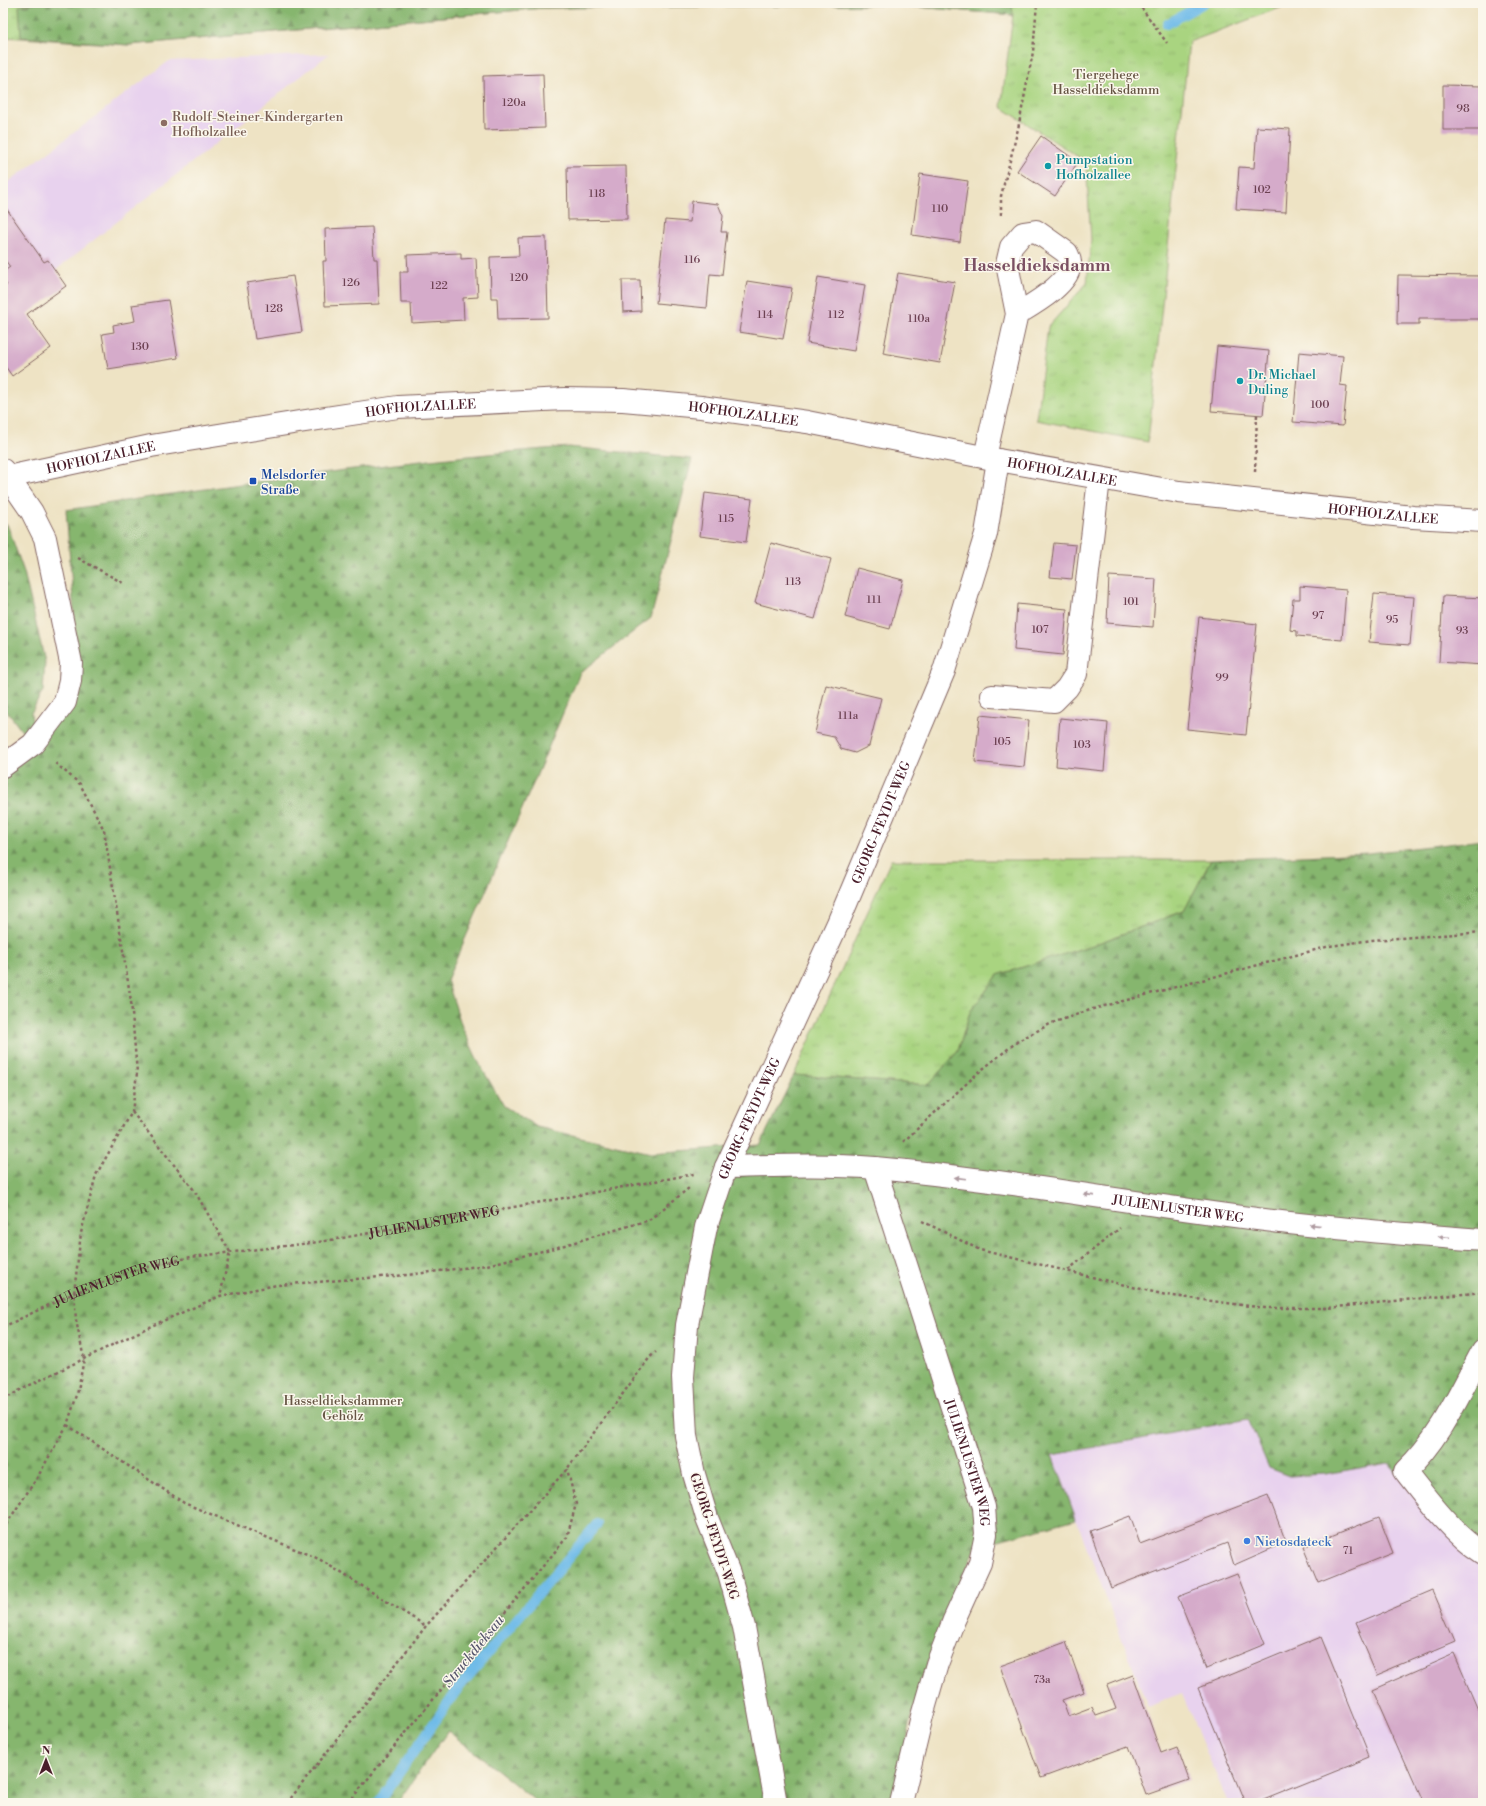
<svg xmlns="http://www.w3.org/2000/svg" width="1486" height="1806" font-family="'Libre Bodoni',serif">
  <defs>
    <pattern id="grass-tufts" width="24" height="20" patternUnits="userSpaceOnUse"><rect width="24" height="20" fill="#a9d480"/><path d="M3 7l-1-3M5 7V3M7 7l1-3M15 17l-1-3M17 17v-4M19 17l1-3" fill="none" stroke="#93b66f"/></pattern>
    <pattern id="forest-firs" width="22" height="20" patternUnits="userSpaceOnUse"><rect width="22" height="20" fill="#86b66e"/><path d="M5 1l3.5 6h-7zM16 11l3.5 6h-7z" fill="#70935b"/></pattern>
  </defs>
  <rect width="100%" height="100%" fill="#fbf7ec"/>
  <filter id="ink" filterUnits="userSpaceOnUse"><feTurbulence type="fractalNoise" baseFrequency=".025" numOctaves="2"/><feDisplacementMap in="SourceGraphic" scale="8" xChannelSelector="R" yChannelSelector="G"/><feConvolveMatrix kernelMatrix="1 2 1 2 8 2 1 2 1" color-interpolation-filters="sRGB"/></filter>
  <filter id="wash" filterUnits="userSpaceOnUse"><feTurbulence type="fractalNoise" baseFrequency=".012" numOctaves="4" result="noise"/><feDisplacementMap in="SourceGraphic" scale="16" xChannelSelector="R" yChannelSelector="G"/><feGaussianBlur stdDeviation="0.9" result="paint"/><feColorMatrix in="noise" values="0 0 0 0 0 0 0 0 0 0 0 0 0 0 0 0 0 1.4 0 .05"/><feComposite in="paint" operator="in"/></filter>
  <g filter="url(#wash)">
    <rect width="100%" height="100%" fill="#eee3c4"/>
    <path fill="#e8d2ee" d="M329,54L56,270L66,286L27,314L3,280V186L169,61Z
      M1248,1419L1269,1468L1325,1474L1388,1463L1431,1514L1483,1560V1803H1228L1182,1694L1148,1707L1076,1519L1053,1455Z"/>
    <path fill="url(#grass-tufts)" stroke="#7a7a56" d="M3,3H1293L1189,42L1148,442L1036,420L1048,327L1087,283L1091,240L1086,162L1001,107L1013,15L893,5L543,8L129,45L3,37Z
      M891,860H1211L1184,911L1093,945L998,975L970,1012L958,1051L928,1085L794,1075Z"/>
    <path fill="url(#forest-firs)" stroke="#686a4c" d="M37,3H1012L1013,15L893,5L543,8L129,45L21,37L19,6Z
      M569,447L692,459L651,618L580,673L533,784L447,980L462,1027L480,1065L504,1106L537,1127L651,1153L760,1145L794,1075L928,1085L958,1051L970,1012L998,975L1093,945L1184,911L1211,860L1369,853L1483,840V1560L1431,1514L1388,1463L1325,1474L1290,1476L1269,1468L1248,1419L1053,1455L1076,1519L977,1546L939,1628L913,1712L893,1803H538L448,1731L397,1803H3V777L36,750L3,706V525L7,524L24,572L45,662L43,691L31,713L36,750L78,665L66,510C233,484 400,460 569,447Z"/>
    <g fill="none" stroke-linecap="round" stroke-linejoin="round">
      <path stroke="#6fbbe8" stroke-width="10" d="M1167,24L1204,3
        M378,1803L457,1690L597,1524"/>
    </g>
    <g id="blocks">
      <path fill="#d5abca" d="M543,74L545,128L484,130L483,76Z
        M1443,85L1482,86V130H1443Z
        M1257,127L1290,129L1286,212L1236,209L1239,167L1254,168Z
        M1041,136L1078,162L1055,196L1017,171Z
        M626,166L627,219L568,220L567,167Z
        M920,174L968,181L960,242L912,235Z
        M692,201L718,204L723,216L721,232H727L722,275L710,274L707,308L656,303L665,220L690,222Z
        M6,208L44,262L48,260L66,286L27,314L51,348L12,376L3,363V287L7,285L3,280V272L10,267L3,257V210Z
        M372,227L374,259H377L379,304L325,306L323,261H326L325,229Z
        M546,237L548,318L498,319L497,298H491L490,257L519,256L518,238Z
        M461,253V259L476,258L478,297L463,298L464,320L412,323L411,303H401L400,272H408L407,255Z
        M898,273L955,282L940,363L883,353Z
        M1398,275L1483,276V319H1419V324H1397Z
        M293,276L302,332L255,339L247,283Z
        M818,277L865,285L854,351L807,343Z
        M622,280H640L641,311L623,312Z
        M747,281L792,288L783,339L739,332Z
        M168,300L178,358L108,369L102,334L114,332L113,325L135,321L132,305Z
        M1217,346L1269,351L1263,415L1211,411Z
        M1299,352L1343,356L1340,385L1347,386L1343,426L1293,422Z
        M705,493L752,499L746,542L700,536Z
        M771,543L831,559L815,619L755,603Z
        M1054,543L1076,545L1072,579L1050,577Z
        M857,568L903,580L890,629L845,617Z
        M1109,576L1156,579L1153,627L1107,623Z
        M1300,586L1346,590L1342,640L1297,636V631L1290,630L1293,599H1300Z
        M1374,594L1414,597L1410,645L1369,642Z
        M1443,596L1483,598V665L1439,662Z
        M1017,604L1067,609L1063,655L1014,650Z
        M1199,617L1257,624L1246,735L1187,729Z
        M826,685L881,698L869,746L855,753L841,749L834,737L815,733Z
        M980,715L1029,720L1024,767L975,762Z
        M1060,718L1108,723L1104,771L1056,766Z
        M1268,1495L1286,1542L1234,1565L1227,1543L1111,1588L1090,1531L1130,1516L1140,1544Z
        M1379,1517L1393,1553L1318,1583L1303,1547Z
        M1237,1574L1265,1644L1207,1668L1178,1597Z
        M1433,1591L1455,1642L1377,1675L1355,1624Z
        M1321,1637L1370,1757L1256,1803H1245L1198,1688Z
        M1066,1642L1084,1692L1062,1700L1068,1716L1092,1707L1096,1716L1116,1709L1107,1685L1133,1675L1161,1753L1177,1747L1189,1780L1146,1795L1128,1746L1041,1778L1000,1666Z
        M1454,1654L1483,1721V1803H1422L1372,1690Z"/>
    </g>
  </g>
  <g filter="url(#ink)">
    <use href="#blocks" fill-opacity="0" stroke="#836461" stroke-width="1"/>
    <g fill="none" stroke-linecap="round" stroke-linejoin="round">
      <g stroke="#836461" stroke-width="24">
        <g id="minor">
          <path d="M985,457L1017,314L1007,264L1011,247L1023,233L1036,231L1067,253C1068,256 1070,259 1070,262C1072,283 1032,305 1017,314"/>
          <path d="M3,470L32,512L45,538L71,663L70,681L65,702L33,744L3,766"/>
          <path id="s2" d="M3,478L151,446L299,422L398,407L564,399L623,400L701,407L807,422L998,460L1179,492L1413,517L1483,521"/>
          <path d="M992,696L1054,701L1067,688L1076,674L1099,479"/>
          <path id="s3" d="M726,1167C775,1166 826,1164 875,1168C1011,1180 1145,1206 1281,1222C1348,1230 1416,1235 1483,1240"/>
          <path id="s4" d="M875,1168L984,1507L986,1534L980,1563L954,1620L937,1664L922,1716L901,1803"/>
          <path d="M1483,1350C1460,1392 1440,1439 1405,1471C1426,1498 1454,1535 1483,1553"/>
          <path id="s5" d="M776,1803L744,1627L729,1573L707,1518L694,1474L686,1436L683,1377L687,1325L706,1227L726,1167L838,923L944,671L986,534L998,460"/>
        </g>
      </g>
      <g stroke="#836461" stroke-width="2.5" stroke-dasharray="3 3" stroke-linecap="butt">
        <path d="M1138,3L1167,43"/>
        <path d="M1001,215V196L1018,129L1033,52L1037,3"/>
        <path d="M1255,472L1257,414"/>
        <path d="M78,558L123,583"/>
        <path d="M132,1112L194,1190L230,1252L220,1296"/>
        <path d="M903,1142L979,1072L1018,1041L1052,1023L1093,1009L1330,946L1372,940L1483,932"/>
        <path d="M922,1221L980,1250L1166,1295L1265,1308H1327L1483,1292"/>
        <path d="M1068,1270L1120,1228"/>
        <path id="s1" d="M3,1327L74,1293L139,1269L191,1257L319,1242L405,1227L694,1174"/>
        <path d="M3,1400L22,1389L149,1327L220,1296L277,1285L407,1275L487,1265L558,1247L649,1220L689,1188"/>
        <path d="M67,1425L184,1503L319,1559L426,1626"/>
        <path d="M3,1529L37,1478L67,1425L77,1395L84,1359L76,1320L74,1293L81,1233L96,1175L132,1112L137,1073L131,1001L104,830L80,784L54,762"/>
        <path d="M287,1803L426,1626L567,1469L650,1357L656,1352"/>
        <path d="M348,1803L567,1537L576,1504L567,1469"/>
      </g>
      <use href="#minor" stroke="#fff" stroke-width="22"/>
    </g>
    <defs><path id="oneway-solid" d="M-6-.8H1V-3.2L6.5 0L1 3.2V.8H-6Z"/></defs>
    <g fill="#ae9aa0">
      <use href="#oneway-solid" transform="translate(960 1178) rotate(-173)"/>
      <use href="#oneway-solid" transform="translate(1089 1195) rotate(-172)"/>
      <use href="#oneway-solid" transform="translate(1315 1225) rotate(-174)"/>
      <use href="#oneway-solid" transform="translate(1444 1237) rotate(-176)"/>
    </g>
  </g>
  <circle fill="#8d6e63" stroke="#fbf7ec" stroke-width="1.5" cx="164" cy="123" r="4"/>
  <g fill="#0f9aa8" stroke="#fbf7ec" stroke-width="1.5">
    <circle cx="1048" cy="166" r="4"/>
    <circle cx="1240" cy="381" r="4"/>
  </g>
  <rect fill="#1a4fb4" stroke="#fbf7ec" stroke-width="1.5" x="249" y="477" width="8" height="8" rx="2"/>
  <circle fill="#3f7fe0" stroke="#fbf7ec" stroke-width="1.5" cx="1247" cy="1541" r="4"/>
  <g text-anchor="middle" stroke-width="3" stroke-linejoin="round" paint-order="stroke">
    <g font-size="11" fill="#6d4253">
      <text x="514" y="106">120a</text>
      <text x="1463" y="112">98</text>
      <text x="1262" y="193">102</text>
      <text x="597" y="197">118</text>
      <text x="940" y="212">110</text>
      <text x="692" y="263">116</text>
      <text x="519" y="281">120</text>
      <text x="351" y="286">126</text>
      <text x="439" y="289">122</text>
      <text x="274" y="312">128</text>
      <text x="765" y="318">114</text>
      <text x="836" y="318">112</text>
      <text x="919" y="322">110a</text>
      <text x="140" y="350">130</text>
      <text x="1320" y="408">100</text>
      <text x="726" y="522">115</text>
      <text x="793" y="585">113</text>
      <text x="874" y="603">111</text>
      <text x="1131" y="605">101</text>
      <text x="1318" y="619">97</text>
      <text x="1392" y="623">95</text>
      <text x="1040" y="633">107</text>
      <text x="1462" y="634">93</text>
      <text x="1222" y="681">99</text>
      <text x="848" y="719">111a</text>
      <text x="1002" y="745">105</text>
      <text x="1082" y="748">103</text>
      <text x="1348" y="1554">71</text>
      <text x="1042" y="1683">73a</text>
    </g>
    <g font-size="13" fill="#654" stroke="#fbf7ec">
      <text x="1106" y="79">Tiergehege<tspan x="1106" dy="15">Hasseldieksdamm</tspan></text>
      <text x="343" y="1405">Hasseldieksdammer<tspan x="343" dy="15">Gehölz</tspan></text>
    </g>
    <g font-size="13" fill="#785e54" stroke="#fbf7ec" text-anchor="start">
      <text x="172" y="121">Rudolf-Steiner-Kindergarten<tspan x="172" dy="15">Hofholzallee</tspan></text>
    </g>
    <g font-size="13" fill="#0d838f" stroke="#fbf7ec" text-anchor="start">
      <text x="1056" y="164">Pumpstation<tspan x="1056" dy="15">Hofholzallee</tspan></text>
      <text x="1248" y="379">Dr. Michael<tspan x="1248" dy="15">Duling</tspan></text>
    </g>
    <g font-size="13" fill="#4a1f2b" stroke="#fbf7ec">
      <text dy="5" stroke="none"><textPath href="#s2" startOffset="424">HOFHOLZALLEE</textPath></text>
      <text dy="5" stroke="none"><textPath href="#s2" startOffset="748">HOFHOLZALLEE</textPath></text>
      <text dy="5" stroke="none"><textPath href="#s2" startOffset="100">HOFHOLZALLEE</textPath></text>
      <text dy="5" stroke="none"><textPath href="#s2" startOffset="1072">HOFHOLZALLEE</textPath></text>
      <text dy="5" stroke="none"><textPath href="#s2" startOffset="1396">HOFHOLZALLEE</textPath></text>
      <text dy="5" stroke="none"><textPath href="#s5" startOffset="1031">GEORG-FEYDT-WEG</textPath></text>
      <text dy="5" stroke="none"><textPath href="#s5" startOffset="707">GEORG-FEYDT-WEG</textPath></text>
      <text dy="5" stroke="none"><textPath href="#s3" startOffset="455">JULIENLUSTER WEG</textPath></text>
      <text dy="5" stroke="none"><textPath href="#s1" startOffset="447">JULIENLUSTER WEG</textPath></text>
      <text dy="5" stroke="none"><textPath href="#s1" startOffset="123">JULIENLUSTER WEG</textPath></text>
      <text dy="5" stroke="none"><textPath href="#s4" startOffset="309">JULIENLUSTER WEG</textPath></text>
      <text transform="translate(715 1536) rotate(72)" y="5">GEORG-FEYDT-WEG</text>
    </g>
    <g font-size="13" fill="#164399" stroke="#fbf7ec" text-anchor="start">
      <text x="261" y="479">Melsdorfer<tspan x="261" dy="15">Straße</tspan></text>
    </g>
    <g font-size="13" fill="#366cbe" stroke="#fbf7ec" text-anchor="start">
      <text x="1255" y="1546">Nietosdateck</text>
    </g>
    <g font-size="14" font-style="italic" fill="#57566d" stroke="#fbf7ec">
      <text transform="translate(473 1651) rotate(-51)" y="5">Struckdieksau</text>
    </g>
    <g font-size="17" font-weight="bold" fill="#7b5063" stroke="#fbf7ec">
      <text x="1037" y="271">Hasseldieksdamm</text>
    </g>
  </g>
  <rect width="1486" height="1806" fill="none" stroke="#fbf7ec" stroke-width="16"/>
  <g transform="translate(46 1760)" stroke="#fbf7ec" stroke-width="3" paint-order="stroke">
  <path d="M0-3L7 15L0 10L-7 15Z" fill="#4a1f2b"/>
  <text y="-6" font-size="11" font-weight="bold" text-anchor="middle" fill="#4a1f2b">N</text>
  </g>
</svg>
